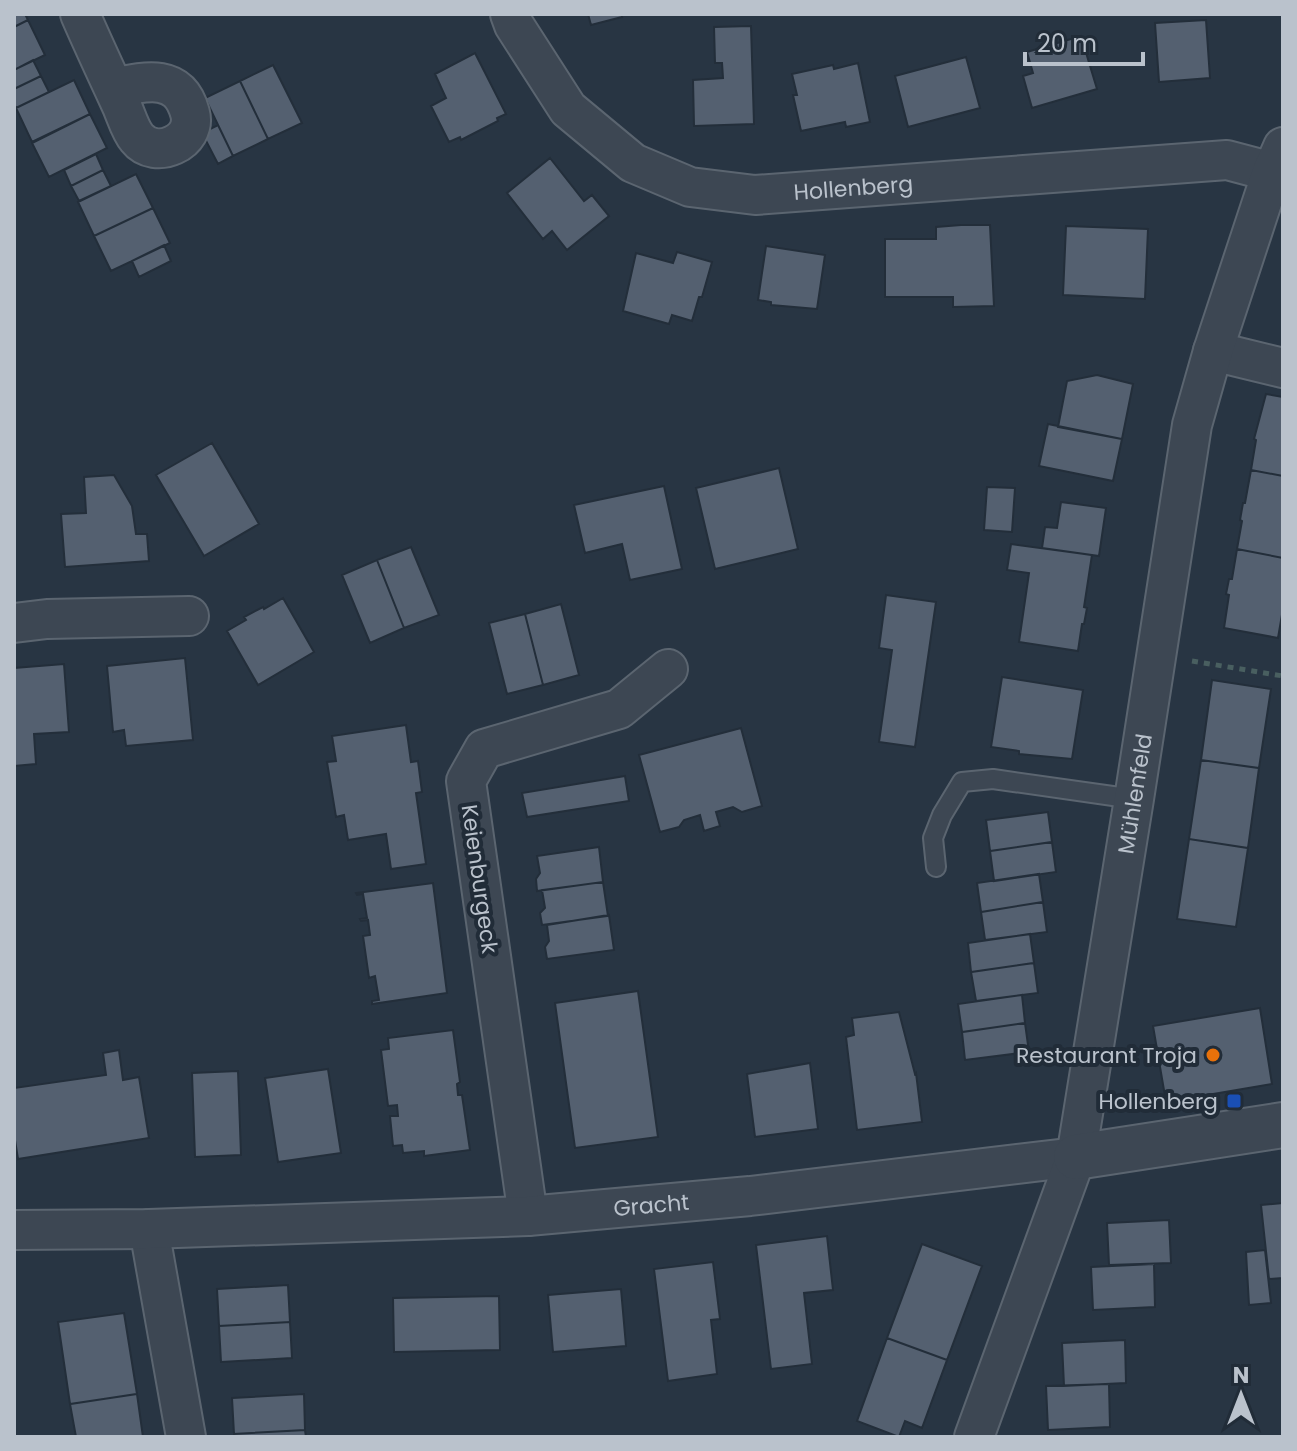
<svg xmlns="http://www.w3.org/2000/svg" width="1297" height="1451" font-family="Poppins,sans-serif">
  <rect width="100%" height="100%" fill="#283543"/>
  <path fill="#546070" stroke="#232e3a" stroke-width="2" d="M14,14H25L28,20L14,27Z
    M588,14H621L622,17L591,25Z
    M28,20L45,55L14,70V27Z
    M1206,20L1210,78L1159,82L1155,23Z
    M751,26L754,124L694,126L693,80L723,78L722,63H715L714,27Z
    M1081,36L1097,89L1032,108L1023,76L1033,73L1027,52Z
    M475,53L506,114L497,118L498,121L461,140L460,137L449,142L431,106L446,98L435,74Z
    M966,57L980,108L908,127L895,76Z
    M33,60L41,76L14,89V70Z
    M858,63L870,122L846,127L845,122L801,131L793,95H797L792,74L833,65L834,69Z
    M273,65L302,123L268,139L240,81Z
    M41,76L49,92L16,108L14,103V89Z
    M74,80L90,114L32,142L16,108Z
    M240,81L268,139L233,156L205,98Z
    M90,114L107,148L49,177L32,143Z
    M218,125L233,156L218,164L202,133Z
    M96,154L103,170L71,186L64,170Z
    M550,158L584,201L592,195L609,216L567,250L552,231L543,239L507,193Z
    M103,170L111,186L79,201L71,186Z
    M136,174L153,208L94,236L78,202Z
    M153,208L170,243L111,271L94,236Z
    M961,225H990L994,306L953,307V297H885V239H936V227Z
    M1066,226L1148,229L1145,299L1063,295Z
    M164,245L171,261L139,277L132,261Z
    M766,246L825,255L817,309L771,305V302L758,300Z
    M677,252L712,262L702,297H699L692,321L672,315L669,324L623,311L636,253L673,263Z
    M1097,375L1133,384L1122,439L1058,427L1067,381Z
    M1266,394L1283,397V476L1251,470L1256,440L1254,439Z
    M1048,424L1122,439L1113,481L1039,466Z
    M212,443L259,524L204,556L156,475Z
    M779,468L798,549L715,569L696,488Z
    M1251,470L1283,476V558L1237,549L1242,521L1240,520L1243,503H1245Z
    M114,475L132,506L136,534H147L149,561L65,567L61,514L86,513L84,477Z
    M664,486L682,569L630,580L622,544L585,553L574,505Z
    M987,487L1015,488L1012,532L984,530Z
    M1061,502L1106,508L1099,556L1042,548L1045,527L1057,528Z
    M1011,544L1092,555L1084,607L1087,608L1084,624H1082L1078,651L1019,642L1029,573L1007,570Z
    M411,547L439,615L404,628L377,560Z
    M1237,549L1283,558V609L1278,638L1224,628L1229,595L1226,594L1229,579H1232Z
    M377,560L404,628L370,643L342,575Z
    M886,595L936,602L915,747L879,742L892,650L879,648Z
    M283,598L314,652L258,685L227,631L246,620L244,617L263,607L264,609Z
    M561,604L579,675L543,685L525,614Z
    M525,614L543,685L507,694L489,623Z
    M185,658L193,740L126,746L124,730L113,732L107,666Z
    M64,664L69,732L34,734L36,764L14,766V668Z
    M1002,677L1083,690L1072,759L1019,754V751L991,747Z
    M1212,680L1271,689L1259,768L1201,760Z
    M406,725L411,762L418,761L422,792L416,793L426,864L391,869L386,834L348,840L344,815L336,817L327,762L336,761L332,736Z
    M741,728L762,806L742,812L733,807L716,812L720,826L704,831L700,815L684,820L679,827L660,832L639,755Z
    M1201,760L1259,768L1248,848L1189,839Z
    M625,776L629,801L527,817L522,793Z
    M1048,812L1052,842L990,851L986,820Z
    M1189,839L1248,848L1236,927L1177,919Z
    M1052,842L1056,872L994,881L990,851Z
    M599,847L603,882L537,891L536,879L540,873L537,856Z
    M1039,874L1043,902L981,912L977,883Z
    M603,882L608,916L542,925L540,913L545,908L542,890Z
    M433,883L447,993L372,1004V1001L379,1000L375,976L369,978L363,936L370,935L368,920L361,921L360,919L367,918L363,894L357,895L356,893Z
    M1043,902L1047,932L985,940L981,912Z
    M609,915L614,950L547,959L545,947L549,941L547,925Z
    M1030,934L1034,963L971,972L968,943Z
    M1034,963L1038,993L976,1001L971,972Z
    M638,991L658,1137L575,1148L555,1003Z
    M1022,995L1025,1023L962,1032L958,1004Z
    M1260,1008L1272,1084L1166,1102L1153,1026Z
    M899,1012L915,1074L916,1073L922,1122L857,1130L846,1037L854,1035L852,1018Z
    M1025,1023L1029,1052L965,1060L962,1032Z
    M453,1030L460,1082L457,1084L458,1095H462L470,1150L424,1156V1151L403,1153L402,1145L393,1146L390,1116H398L397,1105L388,1106L381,1050L389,1049L388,1038Z
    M119,1050L123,1080L139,1077L149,1138L18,1159L14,1134V1088L106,1075L103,1053Z
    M810,1063L818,1129L755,1137L747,1074Z
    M328,1069L341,1153L278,1162L265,1078Z
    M238,1071L241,1155L195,1157L192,1073Z
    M1283,1203V1278L1269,1279L1261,1205Z
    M1169,1220L1171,1263L1109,1265L1107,1223Z
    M827,1236L833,1290L804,1293L812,1364L771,1369L756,1245Z
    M922,1244L982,1266L947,1360L887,1338Z
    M1265,1250L1271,1303L1249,1305L1246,1252Z
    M713,1262L720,1319L711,1320L717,1374L668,1381L654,1269Z
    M1154,1264L1155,1307L1093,1310L1091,1267Z
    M288,1285L290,1322L219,1326L217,1289Z
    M621,1289L626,1346L553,1352L548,1295Z
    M499,1296L500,1350L394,1352L393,1298Z
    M124,1313L137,1394L70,1404L58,1322Z
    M290,1322L292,1358L221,1362L219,1326Z
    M887,1338L947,1360L922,1428L905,1421L899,1437L857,1421Z
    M1125,1340L1126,1383L1064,1386L1062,1343Z
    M1109,1384L1110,1427L1048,1430L1046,1386Z
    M137,1394L143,1437H76L70,1404Z
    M304,1394L305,1430L234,1434L232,1398Z
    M305,1430L306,1437H234V1434Z"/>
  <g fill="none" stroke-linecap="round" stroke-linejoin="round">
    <g stroke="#5b6570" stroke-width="22">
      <path id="service" d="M936,867L933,838L942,815L962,782L993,779L1134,799"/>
    </g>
    <g stroke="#5b6570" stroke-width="42">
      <g id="minor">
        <path d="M80,14C93,44 107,74 121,104C126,115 130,130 137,138C155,161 198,142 190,113C179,73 146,81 114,88"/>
        <path id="s1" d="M510,14L514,25L568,109L633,163L690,187L755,195L1227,160L1272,172"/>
        <path d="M1213,351L1283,368"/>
        <path d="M14,623L47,619L189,616"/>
        <path d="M528,1216L466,781L484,749L619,709L668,669"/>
        <path d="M149,1229L186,1437"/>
        <path id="s2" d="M14,1230L149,1229L528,1216L750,1196L1076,1157"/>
        <path id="s3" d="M974,1437L1076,1157L1134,799L1192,425L1213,351L1272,172L1283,147"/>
      </g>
    </g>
    <g stroke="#5b6570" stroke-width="48">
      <path id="tertiary" d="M1076,1157L1283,1125"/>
    </g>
    <path stroke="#495f60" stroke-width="5" stroke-dasharray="6 6" stroke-linecap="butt" d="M1192,661L1283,676"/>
    <use href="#service" stroke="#3d4753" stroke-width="18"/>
    <use href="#minor" stroke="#3d4753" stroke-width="38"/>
    <use href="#tertiary" stroke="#3d4753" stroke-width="44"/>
  </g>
  <circle fill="#e8710a" stroke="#212c38" stroke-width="3" cx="1213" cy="1055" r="8"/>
  <rect fill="#1a4fb4" stroke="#212c38" stroke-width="3" x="1226" y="1093" width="16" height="16" rx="4"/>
  <g text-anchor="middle" stroke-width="8" stroke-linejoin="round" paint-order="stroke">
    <g font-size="22" fill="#bac2cc" stroke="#212c38">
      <text dy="8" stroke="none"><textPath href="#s1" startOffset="422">Hollenberg</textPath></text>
      <text dy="8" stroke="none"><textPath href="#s3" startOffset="666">Mühlenfeld</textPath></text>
      <text transform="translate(480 879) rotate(82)" y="8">Keienburgeck</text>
      <text dy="8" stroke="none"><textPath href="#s2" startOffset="638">Gracht</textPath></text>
    </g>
    <g font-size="22" fill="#bac2cc" stroke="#212c38" text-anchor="end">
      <text x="1197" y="1063">Restaurant Troja</text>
      <text x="1218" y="1109">Hollenberg</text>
    </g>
  </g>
  <rect width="1297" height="1451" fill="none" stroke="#bac2cc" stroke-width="32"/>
  <g transform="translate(1241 1395)" stroke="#212c38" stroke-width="6" paint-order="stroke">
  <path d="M0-6L14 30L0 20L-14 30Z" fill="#bac2cc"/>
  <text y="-12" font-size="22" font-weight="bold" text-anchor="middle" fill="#bac2cc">N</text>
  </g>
  <path d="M1025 52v12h118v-12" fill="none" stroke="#bac2cc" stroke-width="4"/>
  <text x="1037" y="52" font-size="24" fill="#bac2cc" stroke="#212c38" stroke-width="6" paint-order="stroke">20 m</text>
</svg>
